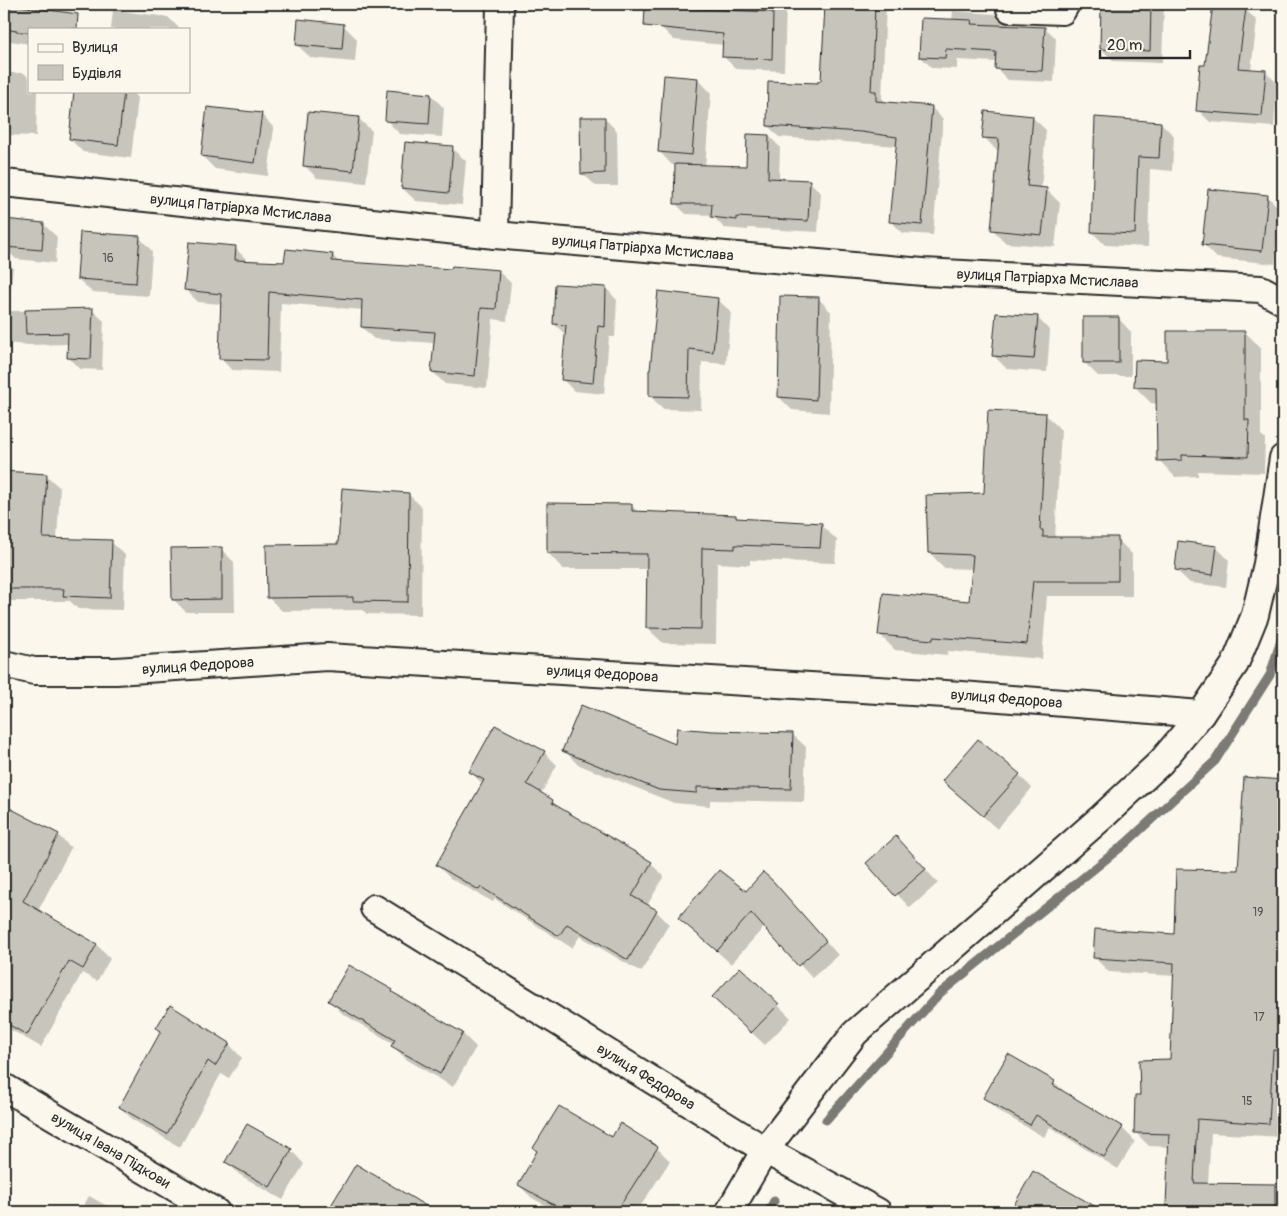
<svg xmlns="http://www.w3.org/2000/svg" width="1287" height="1216" font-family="Pangolin,sans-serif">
  <rect width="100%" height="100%" fill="#fbf7ec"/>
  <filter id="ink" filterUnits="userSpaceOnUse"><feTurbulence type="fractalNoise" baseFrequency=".02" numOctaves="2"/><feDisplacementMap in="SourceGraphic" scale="10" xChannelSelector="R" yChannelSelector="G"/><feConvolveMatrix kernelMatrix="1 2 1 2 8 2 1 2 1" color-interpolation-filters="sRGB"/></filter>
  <g filter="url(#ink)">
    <path fill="#0003" d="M663,4H786L784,71L736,69L723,56L724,45L674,40L662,28Z
      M832,4H886L882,98L887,103L932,108L943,119L933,235L902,233L891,221L897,146L779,137L768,126L823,83Z
      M1103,4H1164L1162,63L1114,61L1101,49Z
      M4,5L49,11L29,29V44L4,40Z
      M1245,9L1257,21L1251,70L1265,71L1277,83L1274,127L1210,122L1198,110L1206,66Z
      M113,10L168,17L180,29H111Z
      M953,11L995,14L1009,25L1044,27L1056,38L1054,82L1008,80L996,68L997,62L957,60V69L932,68L920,56L952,20Z
      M343,25L357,39L355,62L311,58L297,45Z
      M4,73H24L29,78V91H37L36,136L4,135Z
      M698,79L711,93L705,167L747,168L769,136L780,147L779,179L809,181L821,193L818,232L748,228V230L724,228L712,215L686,214L675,203L676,165H672L659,151Z
      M76,91H132L138,98L131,158L83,152L70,139Z
      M431,95L444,108L442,137L400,134L386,120Z
      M261,114L274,128L268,176L215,169L202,156Z
      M1032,117L1046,130L1041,189H1046L1060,203L1055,247L1006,243L992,229L1000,151H997L984,137Z
      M358,118L372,131L366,183L317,178L304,165Z
      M604,118L617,131L618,186H596L582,173Z
      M1096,119L1161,123L1174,136L1172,171L1150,169L1148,247L1105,245L1092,232Z
      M452,148L466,161L462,205L416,201L402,188Z
      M1267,196L1280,209L1275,264L1217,258L1203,244Z
      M4,221L43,224L57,237L55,263L16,259L4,247Z
      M139,237L152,251L149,296L92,292L78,279Z
      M235,248L247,260V262L286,263L332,255L340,263L453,270L498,271L511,283L507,321L493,319L487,388L445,384L433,372L435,343L374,339L362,327L363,310L281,303L279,372L232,370L220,358L222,304L198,302L186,290Z
      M4,258L13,267L8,311L92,310L104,321L102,370L80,369L68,357L69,344L28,345L4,343Z
      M606,288L617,300L615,337H609L604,394L574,391L563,380L566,335L554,324Z
      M818,298L831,312L829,413L792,410L779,397Z
      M717,299L731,312L726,364L702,362L701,410L663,409L650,396Z
      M1037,317L1050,331L1047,372L1007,369L994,356Z
      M1118,318L1131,332V376H1098L1084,362Z
      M1245,332L1261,348V435L1265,438L1264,473L1198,471V476L1175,477L1159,460L1158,404L1151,403L1135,387Z
      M1046,415L1061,430L1055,539H1117L1132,554V596H1047L1042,659L948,651L947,655L895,650L880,635L970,603L973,569L944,568L929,552L985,495Z
      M4,473L46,475L60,488L57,540L111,542L125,555L123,610L78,609L70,601H4Z
      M408,494L422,507L421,615L367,614L363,610L282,611L269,598Z
      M631,505L639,513L736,517L738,519L821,525L837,540L835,563L750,560V565L717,563L716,644L663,643L647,628L648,569H563L548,553Z
      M1216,547L1229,560L1226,587L1190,583L1176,570Z
      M221,549L234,562L235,612H186L173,599Z
      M792,734L806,747L804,802L710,800V806L674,803L577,764L564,750L677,746Z
      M544,752L557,765L541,794L552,801L561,810L651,864L664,876L647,906L656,911L669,924L641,972L580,936L572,948L495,899L493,902L450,878L437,865L483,785L471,772Z
      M1019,775L1032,788L997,829L944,781Z
      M1245,779L1283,781V1137L1211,1133L1208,1184L1274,1186L1283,1195V1212H1173L1167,1206L1170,1147L1149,1146L1135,1132L1142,1097L1171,1060L1175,976L1109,972L1095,958L1175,935L1240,872Z
      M4,806L58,835L71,848L38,911L97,945L110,959L97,981L82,973L41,1047L4,1026V984L7,978L4,976Z
      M896,837L938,883L910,908L868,863Z
      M746,893L786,896L838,955L812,978L765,926L731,964L680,918Z
      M392,991L399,998L463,1034L476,1047L453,1087L406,1059L393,1046L394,1044L343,1014L330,1001Z
      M778,1005L791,1018L765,1045L727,1010Z
      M157,1028L229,1044L242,1058L229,1078L221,1074L180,1147L133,1120L120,1107L162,1032Z
      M1054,1082L1067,1094L1122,1128L1135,1141L1118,1169L1050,1127L1044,1137L998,1111L984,1097Z
      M612,1139L657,1148L670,1161L640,1207L637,1205L633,1212H558L532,1198L519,1185Z
      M291,1150L304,1164L283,1200L240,1175L227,1162Z
      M4,1158L8,1162L4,1170Z
      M356,1166L418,1203L427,1212H328Z
      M1034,1173L1086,1203L1095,1212H1012Z
      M89,1196L118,1212H80Z"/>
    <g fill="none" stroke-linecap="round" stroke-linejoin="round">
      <path stroke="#7b7a75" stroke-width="9" d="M826,1120L939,994L1126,843L1215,761L1270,675L1283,633
        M768,1212L774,1201"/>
    </g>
    <path fill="#c7c4bc" stroke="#2b2b2b" d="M4,4L78,14L77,29H29V33L4,29Z
      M1101,4H1151L1150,51L1100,49Z
      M1213,4L1246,8L1238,68L1266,70L1262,116L1196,111L1200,65H1205Z
      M825,5L875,8L871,91H876V101L932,106L922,225L889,222L897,137L861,132L767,126L768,81L818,83V81H821Z
      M645,7L773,12L772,59L722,57L723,34L644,26Z
      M921,18L972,20L971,24L1045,27L1042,71L995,69L996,52L946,49L945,58L919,57Z
      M298,19L344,24L342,49L296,45Z
      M664,75L698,78L692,155L658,152Z
      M387,90L431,94L429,124L385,121Z
      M74,91H124L118,145L69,139Z
      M207,107L262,113L255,163L201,156Z
      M985,111L1033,116L1027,186L1047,188L1042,235L991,230L999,139L982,138Z
      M308,112L359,117L353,171L303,166Z
      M580,117H605V173L581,174Z
      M1095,117L1161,122L1159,158L1138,157L1135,234L1091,232Z
      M747,134L769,135L768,178L810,180L808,221L737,217V220L711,217L712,204H674L675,164L746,166Z
      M405,142L453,146L449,193L401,188Z
      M1208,189L1268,195L1262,251L1202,245Z
      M4,219L44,223L42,250L4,247Z
      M80,232L140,236L136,283L77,279Z
      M189,242L236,246L235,260L284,262L286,249L333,254L332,261L451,269L452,266L499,270L496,309L481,308L475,376L431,372L435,332L361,327L362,300L269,292L267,360L219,359L221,294L184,290Z
      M555,284L606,287L605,327L598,326L593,383L561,380L566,325L553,324Z
      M658,291L718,298L713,352L689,349L688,397L649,396V370H650Z
      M780,296L819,297L816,400L778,397Z
      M93,308L91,359L67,358L68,333L26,334L25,310Z
      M996,313L1038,316L1034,359L992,356Z
      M1083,317H1119V363H1083Z
      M1167,331H1245V420H1249L1248,457L1182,455V460L1157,461L1156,388L1134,387L1135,360L1167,361Z
      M988,410L1046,413L1040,530H1043V537H1118V581H1033L1027,644L933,637V640L878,635L883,593L969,601L973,555L928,553L926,495L984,493Z
      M4,471L47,474L43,538L112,540L110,598L63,596L64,589H4Z
      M342,488L409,493L408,602L353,601V597L267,598L266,545L338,544Z
      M547,503L632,504V511L736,515V518L822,523L820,548L735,545V549L702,548L701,629L646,628L647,554L547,553Z
      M1178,541L1217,546L1213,575L1175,570Z
      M222,547V599L172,600L171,548Z
      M581,705L675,744L677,728L713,731L793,733L791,789L697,787V793L659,790L562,751Z
      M495,725L545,751L527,784L553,800L552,803L652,862L632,896L657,910L628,960L567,924L559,936L481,887L479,890L436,865L484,780L469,772Z
      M978,739L1020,774L983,816L942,781Z
      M1244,777L1283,780L1282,1051L1273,1050L1269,1124L1197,1119L1194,1183L1275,1184V1212H1221L1222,1209L1166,1206L1169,1134L1134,1133L1135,1095H1140L1139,1060L1170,1059L1174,963L1093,958L1095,929L1174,934L1176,869L1238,870Z
      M4,805L59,834L23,901L97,944L83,969L69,961L27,1035L4,1022Z
      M896,836L926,869L895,896L866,863Z
      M719,870L746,891L763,872L773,881L826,941L798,966L751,913L717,951L678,918Z
      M349,965L393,990L392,992L463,1033L440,1074L391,1046L395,1040L328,1001Z
      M740,967L779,1004L751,1033L712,997Z
      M170,1005L230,1043L215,1066L208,1061L167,1134L119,1107L161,1031L156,1028Z
      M1008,1054L1055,1081L1053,1085L1123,1127L1104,1157L1036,1115L1030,1125L983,1098Z
      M559,1106L612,1137L620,1123L658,1147L616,1212H567L518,1185L537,1151L533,1148Z
      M247,1124L292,1149L270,1187L225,1162Z
      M356,1164L436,1212H327Z
      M1033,1171L1105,1212H1010Z"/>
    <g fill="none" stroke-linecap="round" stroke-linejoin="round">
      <g stroke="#2b2b2b" stroke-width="30">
        <g id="street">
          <path d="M1010,9L1062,11L1066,4"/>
          <path id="s1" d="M4,183L495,235L923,272L1261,289L1283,301"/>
          <path d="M495,235L500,4"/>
          <path id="s2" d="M4,664L34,671H116L327,657L962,695L1201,714"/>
          <path id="s3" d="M374,908L765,1150L878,1212"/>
          <path id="s4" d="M4,1087L216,1212"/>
          <path d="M729,1212L765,1150L855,1033L1102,817L1161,762L1201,714L1235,664L1255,615L1267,564L1283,458"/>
        </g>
      </g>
      <use href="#street" stroke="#fbf7ec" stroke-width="26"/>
    </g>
  </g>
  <g text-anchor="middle" stroke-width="5" stroke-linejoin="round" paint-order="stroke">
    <g font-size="12" fill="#52514f">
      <text x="108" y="262">16</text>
      <text x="1258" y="916">19</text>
      <text x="1259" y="1021">17</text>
      <text x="1247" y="1105">15</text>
    </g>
    <g font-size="15" fill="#2b2b2b" stroke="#fbf7ec">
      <text dy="5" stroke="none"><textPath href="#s1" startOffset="238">вулиця Патріарха Мстислава</textPath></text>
      <text dy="5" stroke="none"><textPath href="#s1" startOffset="642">вулиця Патріарха Мстислава</textPath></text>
      <text dy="5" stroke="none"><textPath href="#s1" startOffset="1048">вулиця Патріарха Мстислава</textPath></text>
      <text dy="5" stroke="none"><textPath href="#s2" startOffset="195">вулиця Федорова</textPath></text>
      <text dy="5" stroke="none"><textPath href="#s2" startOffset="600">вулиця Федорова</textPath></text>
      <text dy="5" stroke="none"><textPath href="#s2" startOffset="1005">вулиця Федорова</textPath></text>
      <text dy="5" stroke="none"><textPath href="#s3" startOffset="320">вулиця Федорова</textPath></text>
      <text dy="5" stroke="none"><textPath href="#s4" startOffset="124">вулиця Івана Підкови</textPath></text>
    </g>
  </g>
  <rect width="1287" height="1216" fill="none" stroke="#fbf7ec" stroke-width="20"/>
  <rect x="10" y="10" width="1267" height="1196" fill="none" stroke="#2b2b2b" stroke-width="2" filter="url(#ink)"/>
  <rect x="28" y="28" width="162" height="65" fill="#fbf7ec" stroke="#a8a59f"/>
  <rect x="38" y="44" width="25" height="8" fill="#fbf7ec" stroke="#a8a59f"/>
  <text x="72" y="52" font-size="15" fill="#2b2b2b">Вулиця</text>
  <rect x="38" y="65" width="25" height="15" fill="#c7c4bc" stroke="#a8a59f"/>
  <text x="72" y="78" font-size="15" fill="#2b2b2b">Будівля</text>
  <path d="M1100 50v8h90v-8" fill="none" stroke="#2b2b2b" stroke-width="2.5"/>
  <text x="1107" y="50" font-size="15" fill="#2b2b2b" stroke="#fbf7ec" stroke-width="4" paint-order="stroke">20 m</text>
</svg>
